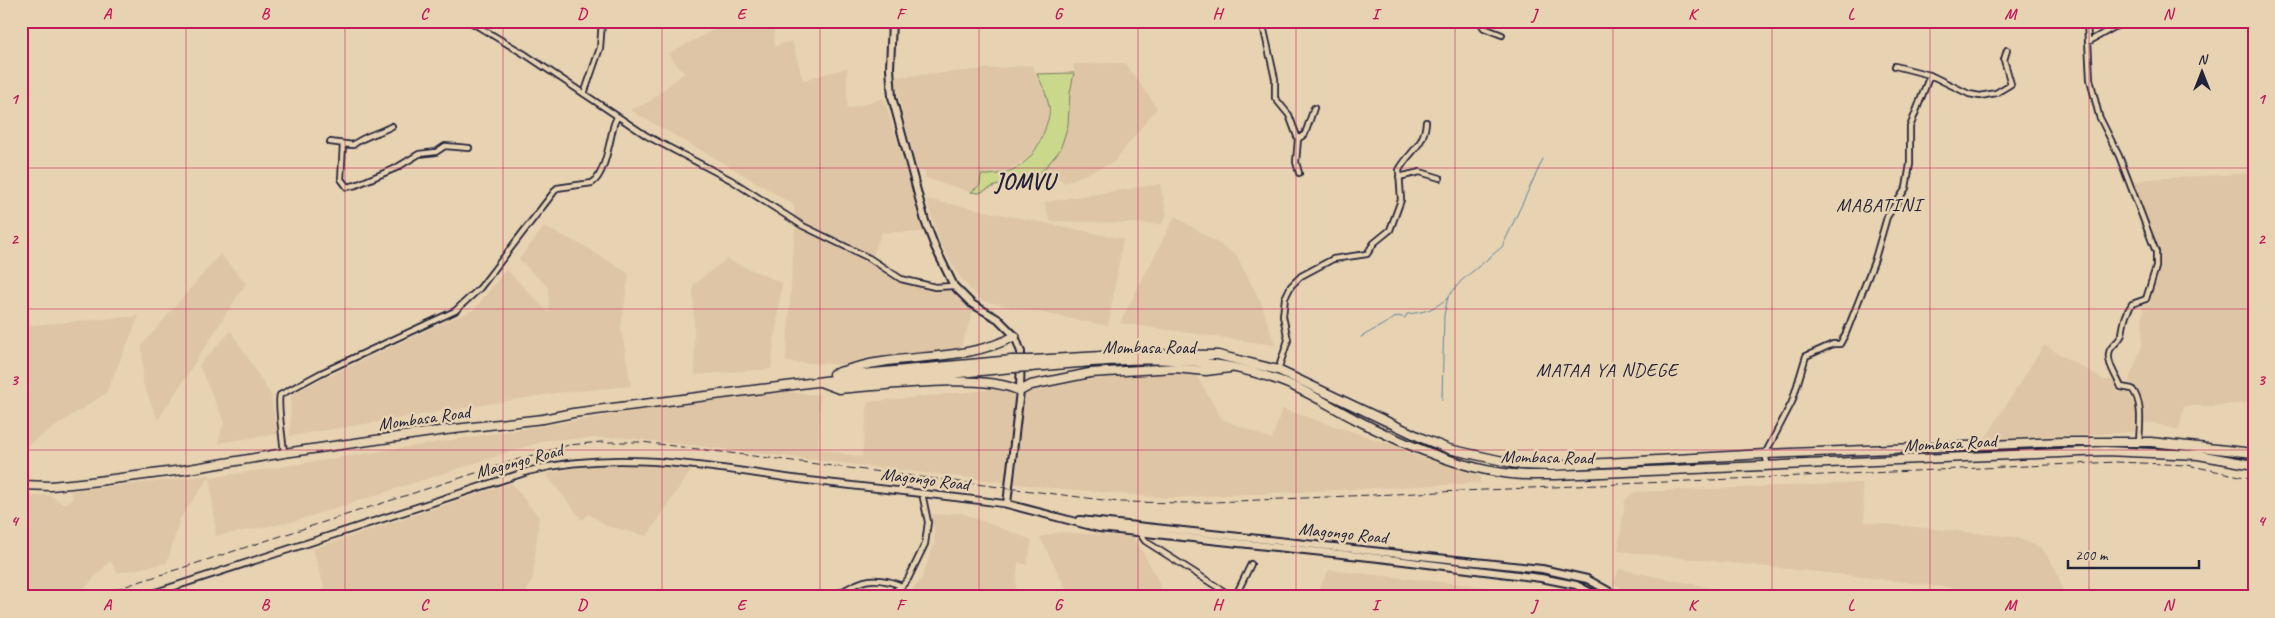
<svg xmlns="http://www.w3.org/2000/svg" width="2275" height="618" font-family="Caveat,sans-serif">
  <rect width="100%" height="100%" fill="#e7d3b1"/>
  <filter id="ink" filterUnits="userSpaceOnUse"><feTurbulence type="fractalNoise" baseFrequency=".02" numOctaves="2"/><feDisplacementMap in="SourceGraphic" scale="10" xChannelSelector="R" yChannelSelector="G"/><feConvolveMatrix kernelMatrix="1 2 1 2 8 2 1 2 1" color-interpolation-filters="sRGB"/></filter>
  <g filter="url(#ink)">
    <path fill="#dec5a5" d="M738,21H773L775,46L792,41L803,80L847,68V109L884,98L925,232H882L873,255L906,276L952,288L973,312L956,360L884,366L786,362L795,228L794,205L727,165L630,110L649,102L684,73L668,54L709,32Z
      M1125,63L1157,108L1114,162L1065,183L1045,168L1060,150L1074,73V64Z
      M1032,65L1042,86L1050,108L1048,119L1039,147L1032,157L998,175H981L980,185L971,192L925,178V172L915,169L895,77Z
      M2254,173V402L2215,406H2184L2179,430L2153,423H2143V402L2129,380L2142,346L2143,306L2150,303L2159,260L2158,249L2133,183L2148,179Z
      M1160,184L1167,215L1162,224L1050,221L1044,202Z
      M926,199L1123,239L1108,326L982,301L961,279L941,245Z
      M1175,216L1236,255L1260,300L1275,345L1120,323Z
      M544,227L586,247L629,274L621,327L631,386L556,393L290,436L291,394L440,324L474,310L506,269L549,313L548,287L519,259Z
      M220,254L246,283L158,420L143,383L142,345Z
      M726,259L782,283L771,369L695,375L693,285Z
      M139,316L106,393L21,449V326Z
      M231,331L271,395L277,434L218,443L224,422L199,365Z
      M2044,345L2104,380H2113L2117,393L2129,391L2137,415L2134,432L1984,440Z
      M1165,368L1196,375L1222,419L1272,439L1282,409L1393,445L1416,456L1480,476V483L1168,498L1053,488L620,437L547,440L292,522L216,536L210,478L771,390L820,395L818,449L862,457L868,402L1128,376Z
      M605,461L692,469L647,536L607,526L589,514L582,520L546,474Z
      M211,475L180,518L167,563L118,573L110,561L81,592L63,590L41,597H21V497L50,495L63,504L73,499L70,491Z
      M511,483L539,517L533,577L524,597H327L313,549Z
      M1862,483L1865,522L2015,537L2042,548L2056,569L2065,597H2026L1856,576L1618,551L1625,500L1635,492Z
      M961,513L1032,540L1027,565L1018,562L1015,597H905L921,580L935,541L932,515Z
      M1060,532L1134,537L1156,576L1165,597H1070L1040,537Z
      M1619,569L1755,597H1633L1614,583Z
      M1329,570L1487,587L1553,597H1314Z"/>
    <path fill="#cad88c" stroke="#767d64" d="M1074,73L1070,93L1068,125L1060,150L1045,168L1035,177L995,186L979,193L971,192L980,185L981,175C1016,176 1034,161 1045,129C1047,122 1051,114 1049,107C1047,95 1042,84 1037,74Z"/>
    <g fill="none" stroke-linecap="round" stroke-linejoin="round">
      <path stroke="#6284a5" stroke-width="1" d="M1361,337L1398,316L1405,318L1407,314C1426,312 1432,310 1448,298
        M1442,400L1444,315L1448,297L1461,281L1502,247L1543,159"/>
      <g stroke="#22223b" stroke-width="8">
        <path id="minor" d="M469,21L526,55L647,136L731,180L803,226L869,258L901,279L935,287L954,286
          M1262,21L1275,79V98L1289,115L1298,139L1296,162L1299,173
          M1479,21L1484,28L1502,35
          M2087,21L2090,79L2099,116L2119,156L2156,252V267L2146,299L2132,304C2125,314 2124,323 2122,334C2120,341 2113,344 2110,350C2105,361 2117,377 2121,387L2132,389C2143,402 2140,425 2139,441
          M1701,23V21
          M2088,42L2125,21
          M1895,66L1930,75L1969,94L1980,96L1996,93L2011,84L2004,60L2007,50
          M584,94L600,48L602,21
          M1298,139L1305,134L1314,108
          M330,142L353,145C363,136 380,133 392,126
          M343,144L341,179L347,187L356,185L396,168L419,154L436,152L445,146L469,148
          M1399,177L1420,172L1440,178
          M1278,370L1288,340L1283,316L1285,298L1291,286L1301,276L1333,259L1367,254L1374,243L1390,230L1401,200L1399,170C1410,150 1424,147 1426,122
          M284,453C283,441 277,402 280,395L321,373L455,311L480,288L557,188L592,183C605,176 610,138 614,124L617,117
          M1768,466L1765,454L1792,402L1806,356L1833,344H1840L1846,333L1874,262L1887,217L1906,188L1910,164V127L1930,75
          M1138,531L1145,541L1233,597
          M899,588L906,597
          M833,597C860,580 872,574 902,586
          M885,597L902,586L908,579L925,544L928,522L922,493
          M1235,597L1251,564"/>
      </g>
      <g stroke="#22223b" stroke-width="9">
        <path id="tertiary" d="M142,597L529,471C619,448 713,468 804,480C871,488 939,495 1007,504"/>
      </g>
      <g stroke="#22223b" stroke-width="10">
        <path id="secondary" d="M892,21L890,68L892,97L925,221L935,247L954,286L972,304L998,319L1015,336L1021,352L1020,391L1007,504L1099,528L1379,558L1541,578L1576,585L1599,597
          M1080,520L1542,569L1587,579L1619,597"/>
      </g>
      <g stroke="#22223b" stroke-width="11">
        <path id="trunk" d="M1032,360L1137,354L1218,355L1278,370L1424,439L1449,449L1521,465L1551,466L1765,454L2062,442H2151L2254,453
          M1031,367C1119,360 1193,350 1278,380C1305,389 1329,406 1355,419C1397,441 1456,467 1504,473C1521,476 1539,475 1556,475L2105,451L2198,455L2254,465
          M833,374C849,369 866,364 882,362C926,355 974,358 1015,336
          M832,380L842,384L1013,368
          M820,382L839,389C883,386 983,372 1020,391L1031,385L1090,373L1175,368L1206,371L1230,368
          M21,485L51,486L90,482L183,470L284,453L446,430L543,419L573,413L832,380L841,376L1012,360"/>
      </g>
      <use href="#minor" stroke="#e7d3b1" stroke-width="4.5"/>
      <use href="#tertiary" stroke="#e7d3b1" stroke-width="5.5"/>
      <use href="#secondary" stroke="#e7d3b1" stroke-width="6"/>
      <use href="#trunk" stroke="#e7d3b1" stroke-width="8"/>
      <path stroke="#22223b" stroke-width="1" stroke-dasharray="8 4" stroke-linecap="butt" d="M92,597L522,458L569,445L602,442H642L1119,502L1191,503L2117,462L2187,465L2254,479"/>
      <g stroke="#22223b" stroke-width="11" stroke-linecap="butt">
        <path id="trunk-bridge" d="M1012,360H1032
          M1013,368L1031,367"/>
      </g>
      <use href="#trunk-bridge" stroke="#e7d3b1" stroke-width="8"/>
    </g>
  </g>
  <path fill="none" stroke="#c2185b" stroke-width="1" stroke-opacity="0.55" d="M186,21V597M345,21V597M503,21V597M662,21V597M820,21V597M979,21V597M1138,21V597M1296,21V597M1455,21V597M1613,21V597M1772,21V597M1930,21V597M2089,21V597M21,168H2254M21,309H2254M21,450H2254"/>
  <g text-anchor="middle" stroke-width="5" stroke-linejoin="round" paint-order="stroke">
    <g font-size="18" fill="#22223b" stroke="#e7d3b1">
      <text x="1149" y="353">Mombasa Road</text>
      <text transform="translate(424 418) rotate(-8)" y="6">Mombasa Road</text>
      <text transform="translate(1950 443) rotate(-3)" y="6">Mombasa Road</text>
      <text transform="translate(1547 457) rotate(1)" y="6">Mombasa Road</text>
      <text transform="translate(519 461) rotate(-15)" y="6">Magongo Road</text>
      <text transform="translate(925 479) rotate(7)" y="6">Magongo Road</text>
      <text transform="translate(1343 533) rotate(6)" y="6">Magongo Road</text>
    </g>
    <g font-size="19" letter-spacing="1" fill="#22223b" stroke="#e7d3b1">
      <text x="1879" y="211">MABATINI</text>
      <text x="1607" y="376">MATAA YA NDEGE</text>
    </g>
    <g font-size="22" font-weight="bold" letter-spacing="1" fill="#22223b" stroke="#e7d3b1">
      <text x="1025" y="189">JOMVU</text>
    </g>
  </g>
  <rect width="2275" height="618" fill="none" stroke="#e7d3b1" stroke-width="55"/>
  <g transform="translate(2202 72)" stroke="#e7d3b1" stroke-width="4" paint-order="stroke">
  <path d="M0-4L9 19L0 12L-9 19Z" fill="#22223b"/>
  <text y="-8" font-size="14" font-weight="bold" text-anchor="middle" fill="#22223b">N</text>
  </g>
  <path d="M2068 560v8h131v-8" fill="none" stroke="#22223b" stroke-width="2.5"/>
  <text x="2075" y="560" font-size="15" fill="#22223b" stroke="#e7d3b1" stroke-width="4" paint-order="stroke">200 m</text>
  <rect x="28" y="28" width="2220" height="562" fill="none" stroke="#c2185b" stroke-width="2"/>
  <g font-size="16" text-anchor="middle" font-weight="bold" fill="#c2185b">
    <text x="107" y="19">A</text>
    <text x="265" y="19">B</text>
    <text x="424" y="19">C</text>
    <text x="582" y="19">D</text>
    <text x="741" y="19">E</text>
    <text x="900" y="19">F</text>
    <text x="1058" y="19">G</text>
    <text x="1217" y="19">H</text>
    <text x="1375" y="19">I</text>
    <text x="1534" y="19">J</text>
    <text x="1692" y="19">K</text>
    <text x="1851" y="19">L</text>
    <text x="2010" y="19">M</text>
    <text x="2168" y="19">N</text>
    <text x="14" y="104">1</text>
    <text x="2261" y="104">1</text>
    <text x="14" y="244">2</text>
    <text x="2261" y="244">2</text>
    <text x="14" y="385">3</text>
    <text x="2261" y="385">3</text>
    <text x="14" y="526">4</text>
    <text x="2261" y="526">4</text>
    <text x="107" y="610">A</text>
    <text x="265" y="610">B</text>
    <text x="424" y="610">C</text>
    <text x="582" y="610">D</text>
    <text x="741" y="610">E</text>
    <text x="900" y="610">F</text>
    <text x="1058" y="610">G</text>
    <text x="1217" y="610">H</text>
    <text x="1375" y="610">I</text>
    <text x="1534" y="610">J</text>
    <text x="1692" y="610">K</text>
    <text x="1851" y="610">L</text>
    <text x="2010" y="610">M</text>
    <text x="2168" y="610">N</text>
  </g>
</svg>
